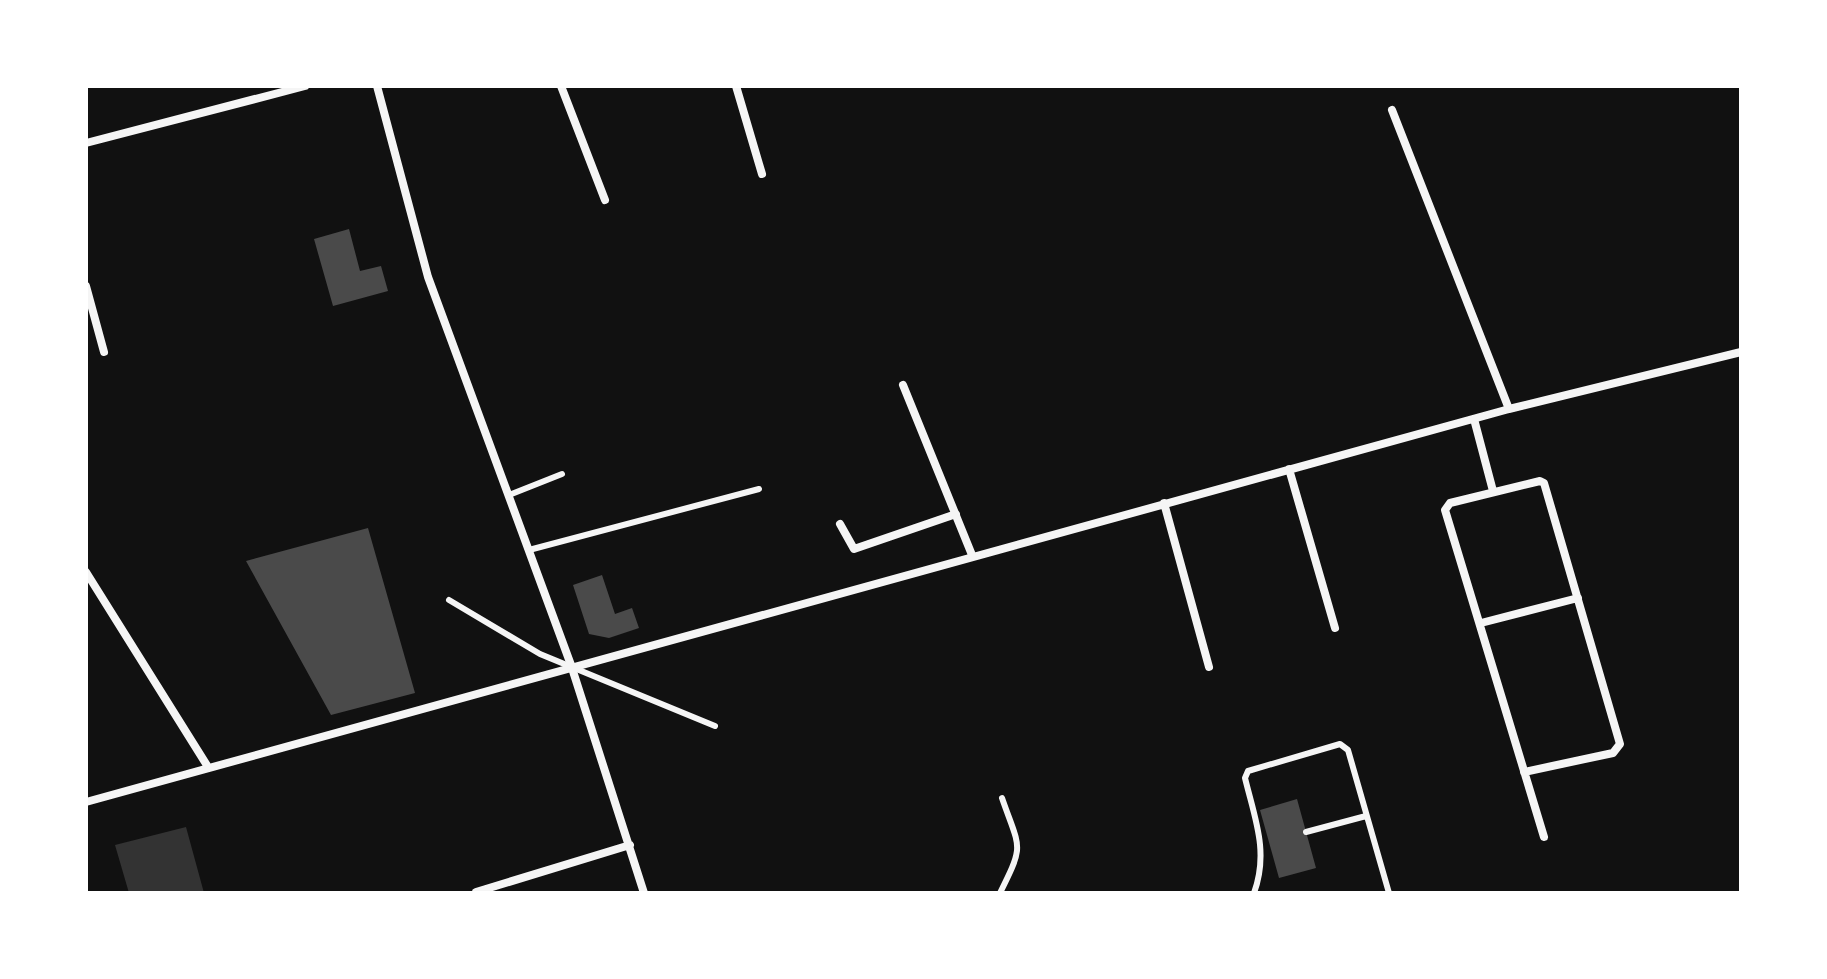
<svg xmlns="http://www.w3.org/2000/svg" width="1827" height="979" font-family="'Sofia Sans Condensed',sans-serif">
  <rect width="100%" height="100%" fill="#111"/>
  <path fill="#333" d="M186,827L204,893H129L115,845Z"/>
  <path fill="#4a4a4a" d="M349,229L360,271L381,266L388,291L333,306L314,239Z
    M368,528L415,693L331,715L246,561Z
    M602,575L615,614L632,608L639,628L609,638L589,634L573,585Z
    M1297,799L1316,868L1279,878L1260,810Z"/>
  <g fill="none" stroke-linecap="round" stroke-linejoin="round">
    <path stroke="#f5f5f5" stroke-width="6" d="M509,495L562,474
      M529,550L759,489
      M449,600L540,654L715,726
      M1306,832L1366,816
      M1000,893C1025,843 1020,850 1002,798
      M1254,893C1269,852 1255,819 1245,778L1248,771L1340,744L1348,750L1389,893"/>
    <path stroke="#f5f5f5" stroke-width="8" d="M377,86L428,277L571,665L644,893
      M561,86L605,200
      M736,86L762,174
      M1392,110L1509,409
      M86,143L305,86
      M86,286L104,352
      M903,385L972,555
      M1474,419L1493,491
      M1289,469L1335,628
      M1164,503L1209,667
      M840,524L854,549L956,514
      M86,572L208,767
      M1481,623L1578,598
      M1524,772L1613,753L1620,744L1544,483L1540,481L1450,503L1445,510L1544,837
      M86,802L1509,409L1741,352
      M476,892L630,845"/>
  </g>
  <rect width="1827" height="979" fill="none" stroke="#ffffff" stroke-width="176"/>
</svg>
